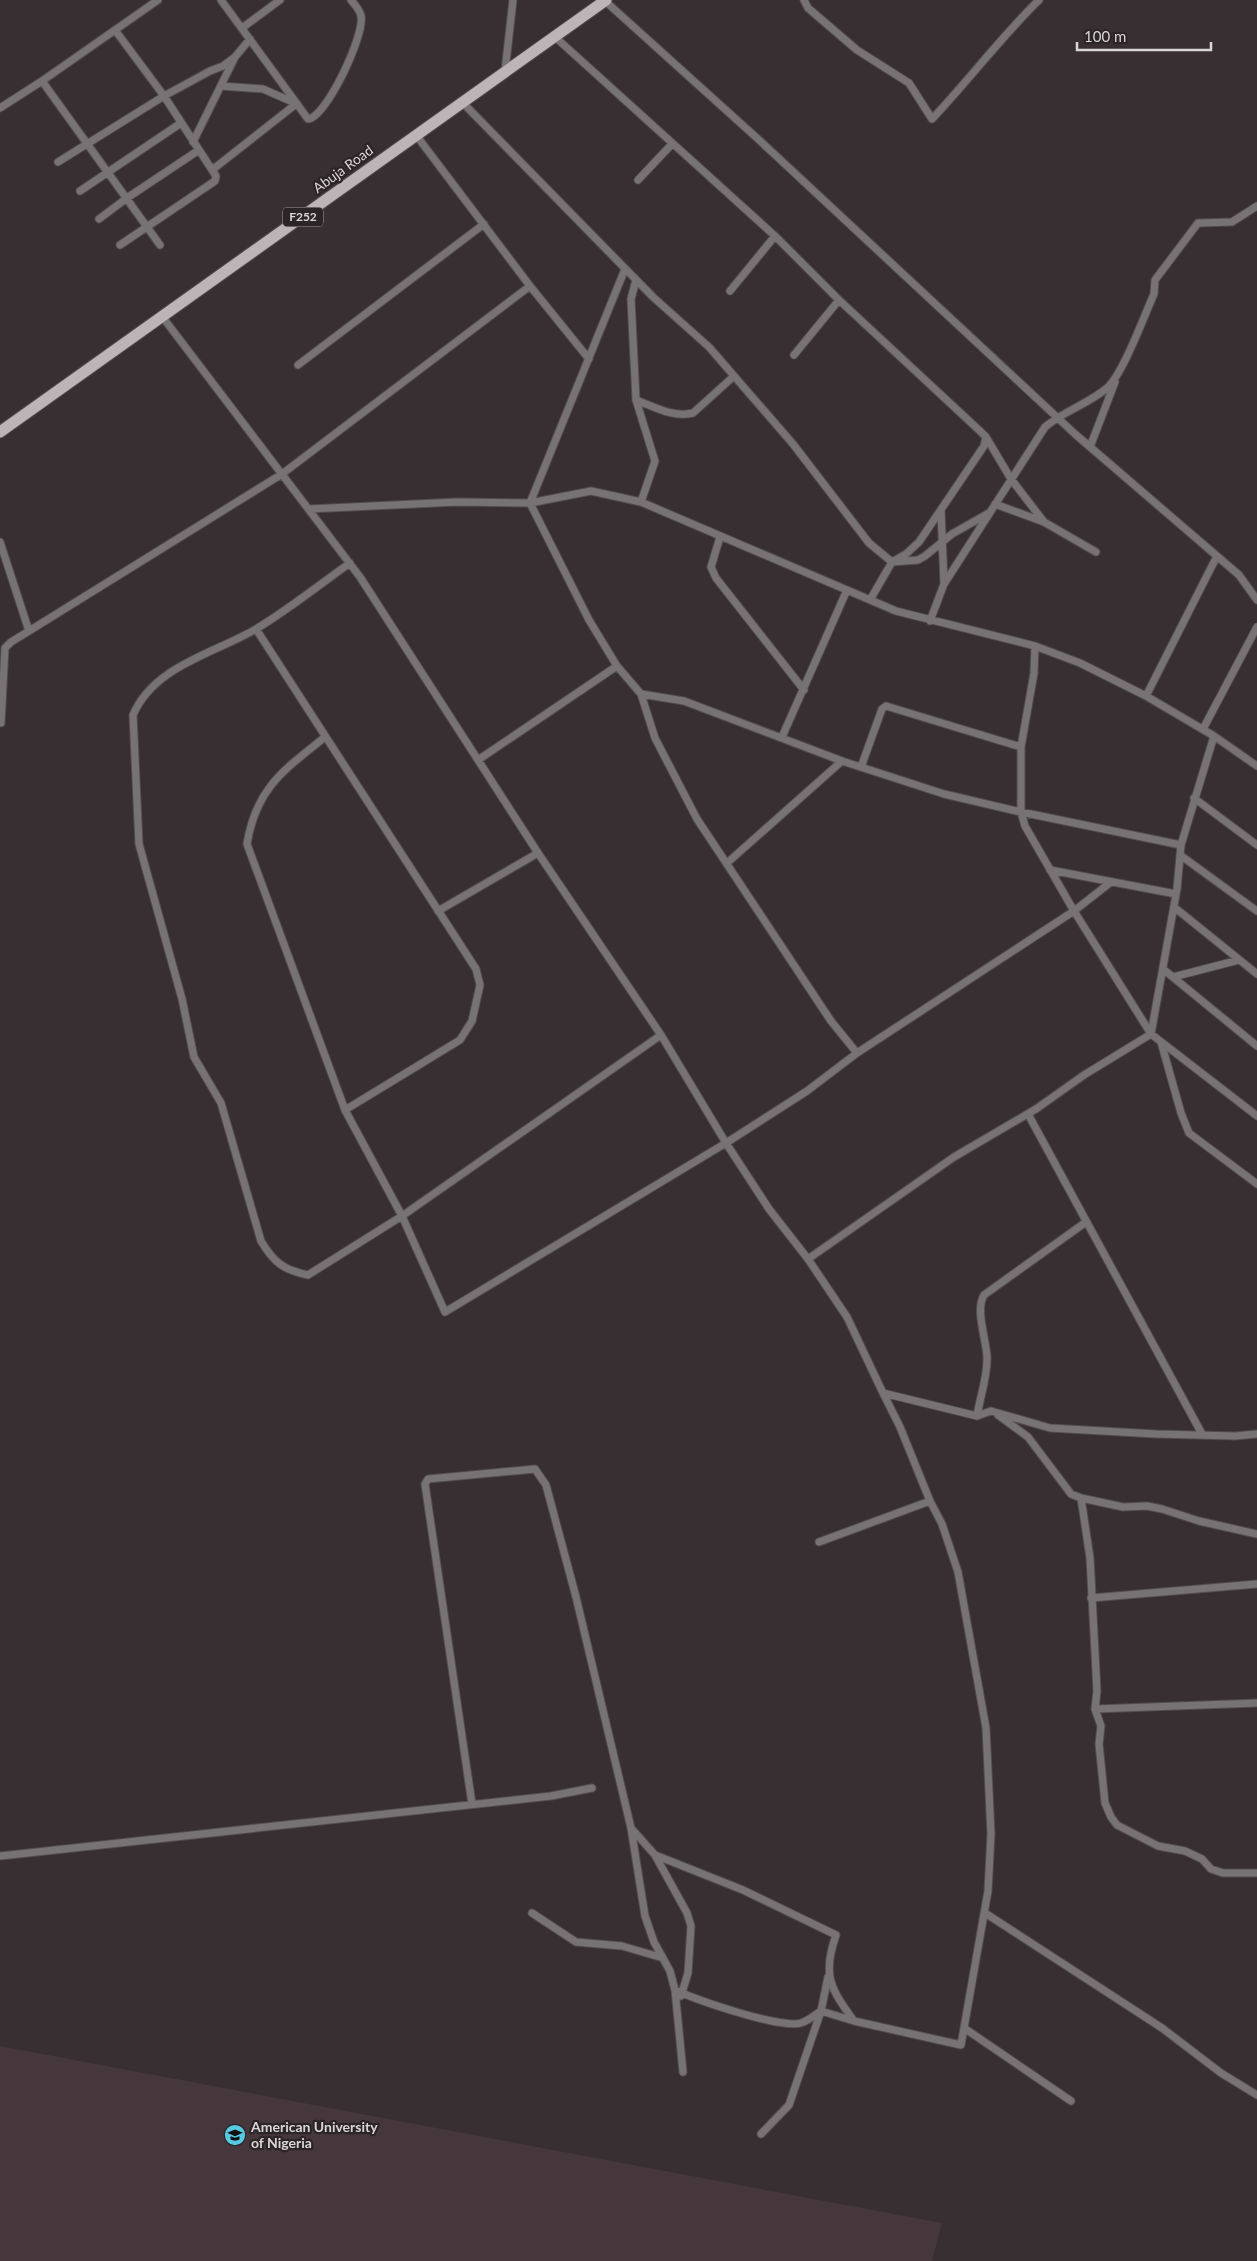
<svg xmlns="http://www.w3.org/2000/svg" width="1257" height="2261" font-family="Lato,sans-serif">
  <rect width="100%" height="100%" fill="#372f31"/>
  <path fill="#46373c" d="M0,2046L942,2223L932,2261H0Z"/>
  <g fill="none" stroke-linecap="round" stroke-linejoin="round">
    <g stroke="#544d4f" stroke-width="9">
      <path id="minor" d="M221,0L308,119C326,118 365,35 361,16C360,10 355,5 351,0
        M804,0L808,8L857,50L909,83L932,119C969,80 1001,37 1039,0
        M605,1L758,139L1075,434L1239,575L1257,600
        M242,28L280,0
        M115,30L164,96L216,176L215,181L120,245
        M554,36L775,236L839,300L980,431L986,437L1011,479L1044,522
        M505,71L513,0
        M42,81L160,245
        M221,86L263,89L295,103
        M462,102L653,297L709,347L793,444L869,543L892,562L918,560L925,556L952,534L989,513
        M0,108L42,81L158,0
        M416,135L530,286L589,359
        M193,142L234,59
        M58,162L164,96L210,71L223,66L235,57L250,39
        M212,170L296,104
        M638,180L672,144
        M80,191L181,123
        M99,219L127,198L199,150
        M625,269L530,503L589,620L617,666L641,694L655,738L697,819L831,1021L857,1053
        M636,280L631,299L636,400L655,461L641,502
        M730,291L775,236
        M161,315L360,577L538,853L661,1035L726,1143L769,1209L808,1259L847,1317L883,1393L977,1416L991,1411L1050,1428L1156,1434L1235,1436L1257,1434
        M794,355L839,300
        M298,365L484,224
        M636,400C655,407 673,418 693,413L734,376
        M1090,447L1115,382
        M995,504L1044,522L1096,552
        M309,509L457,502L530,503L591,491L641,502L896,611L1035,646L1080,663L1146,696L1214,736L1257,766
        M941,510L944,584
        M720,537L711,567L716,578L804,690
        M0,542L29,631L11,642L5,648L1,723
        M350,563C319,585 288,610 256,629C213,654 154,666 133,715L139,844L182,999L194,1057L221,1103L261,1241C274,1263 284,1270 308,1275L402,1216L661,1035
        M870,600L892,562L906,554L919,542L984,446L986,437
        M930,621L944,584L1045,427C1064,411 1088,404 1107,388C1123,374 1144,316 1154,294L1155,280L1198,223L1232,222L1257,206
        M256,629L476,969L480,985L472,1021L460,1040L345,1110
        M29,631L282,474L530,286
        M1035,646L1034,673L1021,747V812L1025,826L1074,911L1151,1034L1257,1116
        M641,694L684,701L842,761L944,794L1021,812L1181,845
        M1146,696L1217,556
        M1203,729L1257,627
        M325,737C284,770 256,788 247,844L345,1110L402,1216L445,1312L726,1143L807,1091L857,1053L1074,911L1111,882
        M782,737L847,590
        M478,760L617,666
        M861,767L882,709L886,706L1021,747
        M1194,798L1257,845
        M1180,855L1257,911
        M727,863L842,761
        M1050,870L1176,894
        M1174,907L1257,974
        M438,911L538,853
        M1163,969L1257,1046
        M1173,977L1239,960
        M1161,1042L1181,1113L1189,1133L1257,1184
        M1028,1114L1202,1434
        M808,1259L954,1157L1036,1109L1084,1075L1151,1034L1177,889L1181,845L1214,736
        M883,1393L900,1427L930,1501L942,1524L958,1572L986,1728L991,1834L988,1891L964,2028
        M998,1415L1028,1437L1071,1494L1081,1498L1123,1507L1147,1506L1162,1509L1199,1521L1257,1534
        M977,1416C980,1397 988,1375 987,1357C986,1338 975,1310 984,1295L1086,1222
        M1081,1498L1090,1558L1097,1691L1095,1709L1101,1726L1099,1744L1105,1803L1111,1817L1117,1825L1158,1846L1185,1851L1202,1859L1211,1869L1223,1873H1257
        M819,1542L930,1501
        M1091,1598L1257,1584
        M1095,1709L1257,1703
        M472,1804L425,1484L428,1479L535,1469L546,1485L576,1597L631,1828L645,1916L654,1942L670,1971L675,1990L683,2072
        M631,1828L655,1855L743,1890L836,1935C822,1975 830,1988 854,2021L961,2045L964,2028L1071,2101
        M655,1855L687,1913L691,1926L688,1973L681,1996
        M0,1856L551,1796L592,1788
        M532,1913L576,1942L622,1946L663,1958
        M985,1913L1162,2028L1221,2073L1257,2095
        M675,1990C697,2000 780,2029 801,2023C808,2021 815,2015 821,2011L854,2021
        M761,2134L789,2105L821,2011L828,1977"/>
    </g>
    <g stroke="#544d4f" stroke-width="13">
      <path id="primary" d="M0,432L606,0"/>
    </g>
    <use href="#minor" stroke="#777374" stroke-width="7"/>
    <use href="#primary" stroke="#bdb4b7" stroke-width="11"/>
  </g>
  <defs>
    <g id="university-disc" transform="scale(1.125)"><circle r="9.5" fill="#58c9e3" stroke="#2c2527"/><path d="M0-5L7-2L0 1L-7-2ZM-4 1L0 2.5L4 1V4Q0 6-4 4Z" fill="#111"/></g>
  </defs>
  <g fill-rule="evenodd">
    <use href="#university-disc" x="235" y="2135"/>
  </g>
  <g text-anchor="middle" stroke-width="4.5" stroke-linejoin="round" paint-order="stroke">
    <rect fill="#2c2527" stroke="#a6a0a2" stroke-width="1" x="283" y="207.5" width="40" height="19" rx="4"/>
    <g font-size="12" font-weight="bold" fill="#dad5d6">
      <text x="303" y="221">F252</text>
    </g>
    <g font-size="14" fill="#dad5d6" stroke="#2c2527">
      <text transform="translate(343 169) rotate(-36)" y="5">Abuja Road</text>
    </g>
    <g font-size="14" font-weight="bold" fill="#dad5d6" stroke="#2c2527" text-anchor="start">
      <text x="251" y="2132">American University<tspan x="251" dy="16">of Nigeria</tspan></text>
    </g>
  </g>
  <path d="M1077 42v8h134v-8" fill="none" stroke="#dad5d6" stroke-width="2.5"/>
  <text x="1084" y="42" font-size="15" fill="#dad5d6" stroke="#2c2527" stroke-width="4" paint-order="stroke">100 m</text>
</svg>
